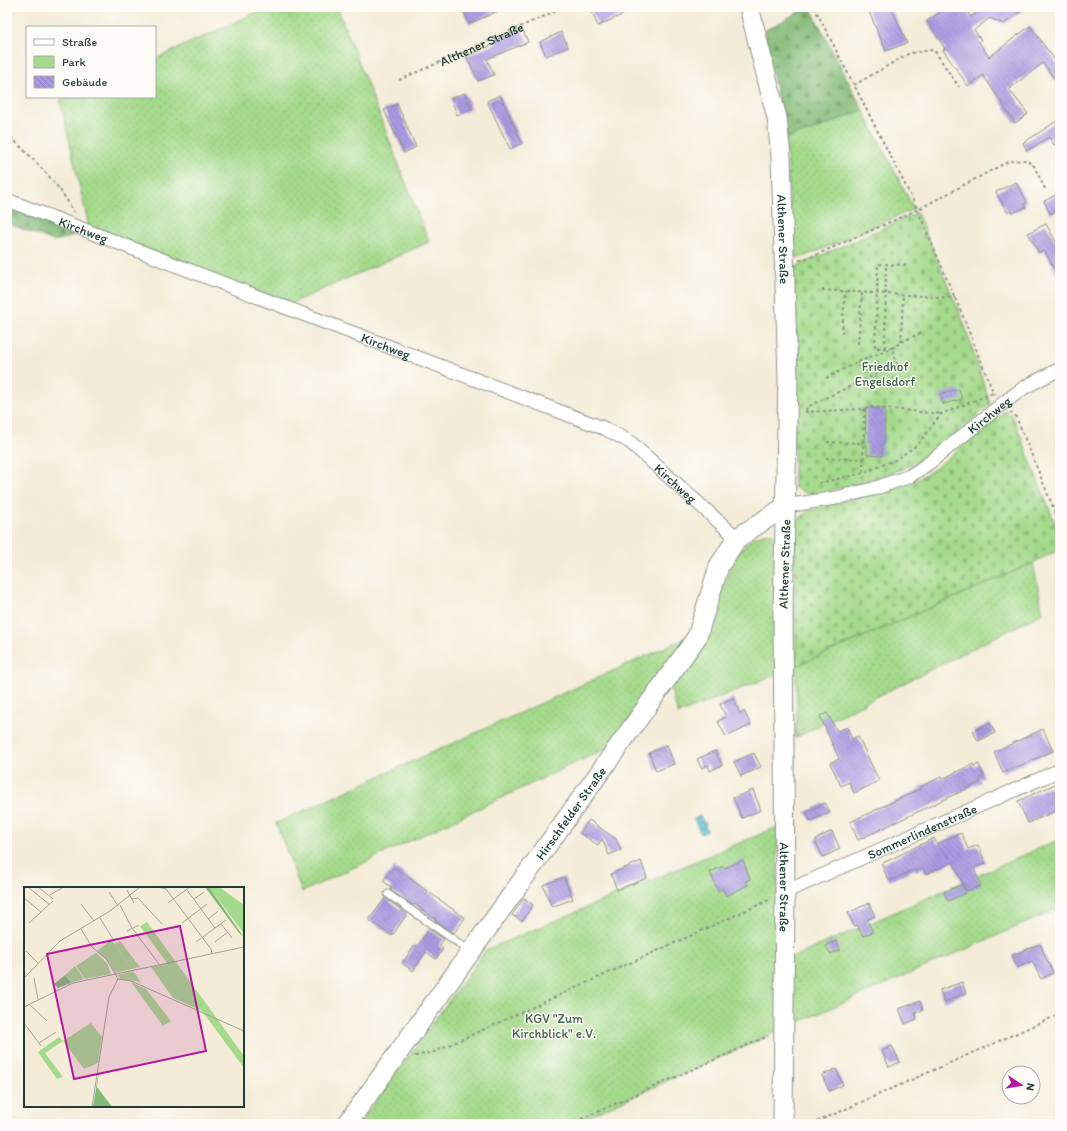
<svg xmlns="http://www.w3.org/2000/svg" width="1067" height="1131" font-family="Itim,sans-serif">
  <defs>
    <pattern id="green-dots" width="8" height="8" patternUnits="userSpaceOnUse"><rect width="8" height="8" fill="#a4da8b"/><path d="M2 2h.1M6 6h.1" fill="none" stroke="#8dbc79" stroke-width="1.8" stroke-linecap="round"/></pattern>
    <pattern id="forest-firs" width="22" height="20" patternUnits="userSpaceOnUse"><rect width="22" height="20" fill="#83ba77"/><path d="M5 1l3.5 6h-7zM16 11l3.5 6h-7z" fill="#6b9862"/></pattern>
    <pattern id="cemetery-stones" width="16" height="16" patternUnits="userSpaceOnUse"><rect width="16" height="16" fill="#a4da8b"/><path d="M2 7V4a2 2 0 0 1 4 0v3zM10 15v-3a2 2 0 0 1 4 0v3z" fill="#8dbc79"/></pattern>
    <pattern id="water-rules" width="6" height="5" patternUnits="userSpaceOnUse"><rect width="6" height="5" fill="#57bfd4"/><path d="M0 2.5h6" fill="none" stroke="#479cad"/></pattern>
    <pattern id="building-back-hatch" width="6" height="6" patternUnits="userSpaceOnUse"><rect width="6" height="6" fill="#aa9ae3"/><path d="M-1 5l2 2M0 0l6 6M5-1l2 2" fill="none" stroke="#8a7fb9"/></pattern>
  </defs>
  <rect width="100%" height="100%" fill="#fdfcf7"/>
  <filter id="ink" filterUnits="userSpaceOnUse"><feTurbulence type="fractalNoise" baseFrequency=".025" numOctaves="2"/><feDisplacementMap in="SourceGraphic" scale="8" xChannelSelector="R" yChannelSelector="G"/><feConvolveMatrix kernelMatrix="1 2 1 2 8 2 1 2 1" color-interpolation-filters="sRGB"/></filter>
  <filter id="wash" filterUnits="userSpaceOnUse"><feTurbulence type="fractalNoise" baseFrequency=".012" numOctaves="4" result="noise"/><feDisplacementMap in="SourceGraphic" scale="16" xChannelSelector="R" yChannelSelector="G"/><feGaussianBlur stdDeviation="0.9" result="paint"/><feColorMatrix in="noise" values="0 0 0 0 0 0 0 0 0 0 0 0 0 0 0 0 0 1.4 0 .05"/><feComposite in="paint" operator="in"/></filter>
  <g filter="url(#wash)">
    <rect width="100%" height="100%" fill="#f4ecd8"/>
    <path fill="url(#green-dots)" stroke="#628c60" d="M268,7H337L429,242L290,304L89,227L60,100L68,97H155V59Z
      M863,110L914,209L825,248L803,257H795L793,251L786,139L794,135L811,131Z
      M768,532L772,533L776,539L777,674L678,714L671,690L705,639L733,561L750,539Z
      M1033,563L1043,613L795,738L797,720L796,666Z
      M688,637L611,746L302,892L276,823Z
      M777,827L778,964L1060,839V908L790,1026L571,1124H359L486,950Z"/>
    <path fill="url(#forest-firs)" stroke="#517c56" d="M808,7H810L863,110L811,131L794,135L786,139L764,31Z
      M7,205L67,228L72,237L54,241L7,223Z"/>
    <path fill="url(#cemetery-stones)" stroke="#628c60" d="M917,213L964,323L990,404C960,429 929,459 892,473C868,482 842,487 818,494L806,493L794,487L793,268Z
      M1006,410L1013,417L1060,536V549L1033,563L796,666L794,524L808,511L896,489L914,481L935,469Z"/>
    <path fill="url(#water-rules)" stroke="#3b7e84" d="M700,816L704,823H706L705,826L707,831L701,834L694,819Z"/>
    <g id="blocks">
      <path fill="url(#building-back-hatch)" d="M462,7H507L469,24Z
        M590,7H639L598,26Z
        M867,7H891L907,43L886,51Z
        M947,7H964L971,17L985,7H1027L1004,24L990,18L974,30L981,40L979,42L989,57L1030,26L1060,67V87L1043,63L1009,89L1028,114L1015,123L983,75L968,86L943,50L945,49L927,21Z
        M522,29L528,42L487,59L494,75L478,81L466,56L497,43L496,40Z
        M561,32L568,47L546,56L540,42Z
        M465,93L471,109L457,115L451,98Z
        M500,95L522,143L510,149L487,101Z
        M397,104L416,147L404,153L384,110Z
        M1060,119V141L1054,145L1049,137L1027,151L1023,143Z
        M1016,182L1027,202L1024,204L1026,207L1013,213L1012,211L1007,212L996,192Z
        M1056,195L1060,201V209L1050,214L1044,201Z
        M1046,224L1060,249V279L1044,250L1039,253L1028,233Z
        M959,389L962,399L943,404L940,394Z
        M866,408L885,409L884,444H882V456L867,455V445H865Z
        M733,698L740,713L744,711L751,725L726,737L718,721L726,717L720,704Z
        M827,713L837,731L847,727L852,739L858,736L879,781L854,793L849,782L841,786L830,763L839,759L820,716Z
        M990,723L995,733L978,741L973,731Z
        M1043,729L1053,751L1003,773L994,752Z
        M667,745L674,764L656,771L649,753Z
        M715,751L722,765L710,771L708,765L701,768L697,759Z
        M754,753L761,767L741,776L734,762Z
        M973,764L974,766L979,764L984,777L979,779L981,782L858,840L850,822L920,789V787L941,777L942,779Z
        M1060,782V809L1028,823L1018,801Z
        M753,790L761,810L742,818L733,798Z
        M825,803L830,812L811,821L806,812Z
        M589,820L616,839L621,850L609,855L602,839L598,845L580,833Z
        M832,831L840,849L823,857L816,843V839Z
        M961,833L968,849L978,845L986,863L974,868L981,886L966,891L953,862L926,874L923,868L916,871L915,869L889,881L881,864L934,838L937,844Z
        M743,860L750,879L746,881L748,885L726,896L723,889L718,891L710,872L724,866L725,868Z
        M641,861L647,878L617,890L611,874Z
        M394,867L465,918L454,933L435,921L436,920L414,904L413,905L390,890L392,888L383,881Z
        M564,877L573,899L552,907L543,885Z
        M963,884L966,893L948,901L944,892Z
        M385,898L407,914L392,936L369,920Z
        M524,898L533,905L522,921L512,915Z
        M869,903L875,916L867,920L873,932L863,936L857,925L854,926L848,913Z
        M429,929L444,939L439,946L443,949L436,959L426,952L413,971L402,963L415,945L417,946Z
        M836,941L840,950L830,954L826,945Z
        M1040,944L1048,963H1049L1053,973L1041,979L1032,961L1017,968L1012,955Z
        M962,982L966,993L944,1002L940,990Z
        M920,1001L923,1010L915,1013L917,1019L905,1024L899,1009Z
        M892,1046L900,1062L889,1067L882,1051Z
        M836,1069L843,1085L829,1091L822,1075Z"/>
    </g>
  </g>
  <g filter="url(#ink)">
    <use href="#blocks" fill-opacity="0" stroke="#8a9486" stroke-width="1"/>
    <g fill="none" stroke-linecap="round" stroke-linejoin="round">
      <g stroke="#8a9486" stroke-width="9">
        <path id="lane" d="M388,894L470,951"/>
      </g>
      <g stroke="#8a9486" stroke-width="15">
        <g id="street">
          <path id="s2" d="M7,200L287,308L606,429L630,442L737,538"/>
          <path id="s3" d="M786,506L836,498L873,489L910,476L929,463L1002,404L1025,387L1060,369"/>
          <path id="s4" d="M785,892L1060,770"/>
        </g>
      </g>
      <g stroke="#8a9486" stroke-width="21">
        <g id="secondary">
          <path id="s5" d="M749,7L777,118L781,157L788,378L783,614L785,892L783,1124"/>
          <path id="s6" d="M347,1124L697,637L719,566L737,538L786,506"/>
        </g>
      </g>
      <g stroke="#8a9486" stroke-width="2" stroke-dasharray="3 3" stroke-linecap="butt">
        <path d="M814,7L915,204L964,319L994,394"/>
        <path id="s1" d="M399,80L565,7"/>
        <path d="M854,85L910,53L934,50L959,87"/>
        <path d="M7,133C30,157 59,182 74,213"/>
        <path d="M799,260L809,258L917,210L1009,161L1026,160L1034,166L1045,189"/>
        <path d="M906,265L878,264L875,348H892L897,364L809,406L804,412L862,409L871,407L941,414"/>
        <path d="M822,290L955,298"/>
        <path d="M842,334L845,291"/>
        <path d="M901,342L903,295"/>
        <path d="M858,344L862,292"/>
        <path d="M885,348L886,264"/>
        <path d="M826,378L856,363L892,348L901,342L923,332"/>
        <path d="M1010,412L1016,417L1060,524"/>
        <path d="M827,442L863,443"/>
        <path d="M826,458L863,459"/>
        <path d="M863,472L864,409"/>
        <path d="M819,483L860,474L897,459L918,444L941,414L993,393"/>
        <path d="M415,1056L434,1052L769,900"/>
        <path d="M570,1124L768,1036"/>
        <path d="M812,1124L1060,1014"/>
      </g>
      <use href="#lane" stroke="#fff" stroke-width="7"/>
      <use href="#street" stroke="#fff" stroke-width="13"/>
      <use href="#secondary" stroke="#fff" stroke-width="19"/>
    </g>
  </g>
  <g text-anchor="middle" stroke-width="3" stroke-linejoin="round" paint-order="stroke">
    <g font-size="13" fill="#1f3d34" stroke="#fdfcf7">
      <text dy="5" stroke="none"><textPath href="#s1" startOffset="90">Althener Straße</textPath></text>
      <text dy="5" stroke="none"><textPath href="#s2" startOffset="82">Kirchweg</textPath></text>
      <text dy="5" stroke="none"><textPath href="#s5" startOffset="236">Althener Straße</textPath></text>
      <text dy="5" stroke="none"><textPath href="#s2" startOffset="406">Kirchweg</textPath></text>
      <text dy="5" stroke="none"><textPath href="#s3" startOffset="228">Kirchweg</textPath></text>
      <text dy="5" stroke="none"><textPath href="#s2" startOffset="730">Kirchweg</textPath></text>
      <text transform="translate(784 564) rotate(-88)" y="5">Althener Straße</text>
      <text dy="5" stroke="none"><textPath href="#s6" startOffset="383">Hirschfelder Straße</textPath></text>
      <text dy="5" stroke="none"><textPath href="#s4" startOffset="150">Sommerlindenstraße</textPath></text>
      <text dy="5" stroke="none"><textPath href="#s5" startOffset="884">Althener Straße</textPath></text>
    </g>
    <g font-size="13" fill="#40644a" stroke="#fdfcf7">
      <text x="885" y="371">Friedhof<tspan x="885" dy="15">Engelsdorf</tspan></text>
      <text x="554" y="1023">KGV "Zum<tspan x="554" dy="15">Kirchblick" e.V.</tspan></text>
    </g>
  </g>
  <g transform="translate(24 887)">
    <rect width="220" height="220" fill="#f4ecd8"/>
    <path d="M185,0H195L220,18V53L218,44ZM123,35L220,169V181L178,124L149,111L127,80L143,76L116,39ZM96,54L116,80L108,82L90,57ZM51,79L60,92L47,96L41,88ZM109,84L117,95L97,92L93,88ZM107,95L122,102L147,134L139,139ZM67,136L78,150L74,176L60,182L39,154L21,166L39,190L33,192L14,165L35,150L39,154Z" fill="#a4da8b"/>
    <path d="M181,0H185L219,49L215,46ZM41,88L47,96L34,101L30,97ZM76,177L73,200L88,220H69Z" fill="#83ba77"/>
    <path d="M87,53L90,57L108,82L91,86L85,75L73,64ZM72,66L83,76L87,87L61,92L52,79Z" fill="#a4da8b"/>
    <path fill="none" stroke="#9fa696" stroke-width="1" d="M4,0L26,18M14,0L29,12M36,0H57M134,0L142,2L187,62L188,67M103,3L110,16M163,3L191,41M85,5L94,19M26,8L38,1M0,11L17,25M108,12L114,11L138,37M170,12L180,5M144,16L166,0M57,17L70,34M96,18L108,41L135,77M76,31L89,52M184,32L194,24M5,36L29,14M158,36L183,17M197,37L208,51M57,42L68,60L83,73L94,92L107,94L220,144M103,44L115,38M172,55L202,33M191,55L204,45M2,64L14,76M0,91L36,54L86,24L116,0M10,91L14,112M5,117L23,134M0,120L49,96L220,60M0,136L17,159M15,156L32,145M68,220L85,110L94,92"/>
    <path fill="#b5179e" fill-opacity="0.15" stroke="#b5179e" stroke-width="2" d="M156,39L182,164L50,192L23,67Z"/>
    <rect width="220" height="220" fill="none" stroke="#1f3d34" stroke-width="2"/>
  </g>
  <rect width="1067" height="1131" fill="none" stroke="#fdfcf7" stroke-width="24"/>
  <rect x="26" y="26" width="130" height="72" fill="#fdfcf7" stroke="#a4b0a9"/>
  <rect x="34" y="39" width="20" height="6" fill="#ffffff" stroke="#a4b0a9"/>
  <text x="62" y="46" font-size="12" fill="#1f3d34">Straße</text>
  <rect x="34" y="56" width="20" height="12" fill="#a4da8b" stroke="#a4b0a9"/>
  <text x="62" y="66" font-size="12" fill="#1f3d34">Park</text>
  <rect x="34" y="76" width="20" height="12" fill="url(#building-back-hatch)" stroke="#a4b0a9"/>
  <text x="62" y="86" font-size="12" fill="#1f3d34">Gebäude</text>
  <g transform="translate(1021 1085) rotate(102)"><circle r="19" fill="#fdfcf7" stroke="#a4b0a9"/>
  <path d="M0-3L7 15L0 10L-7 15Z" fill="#b5179e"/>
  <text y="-6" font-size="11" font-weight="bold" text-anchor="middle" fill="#1f3d34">N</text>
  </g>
</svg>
